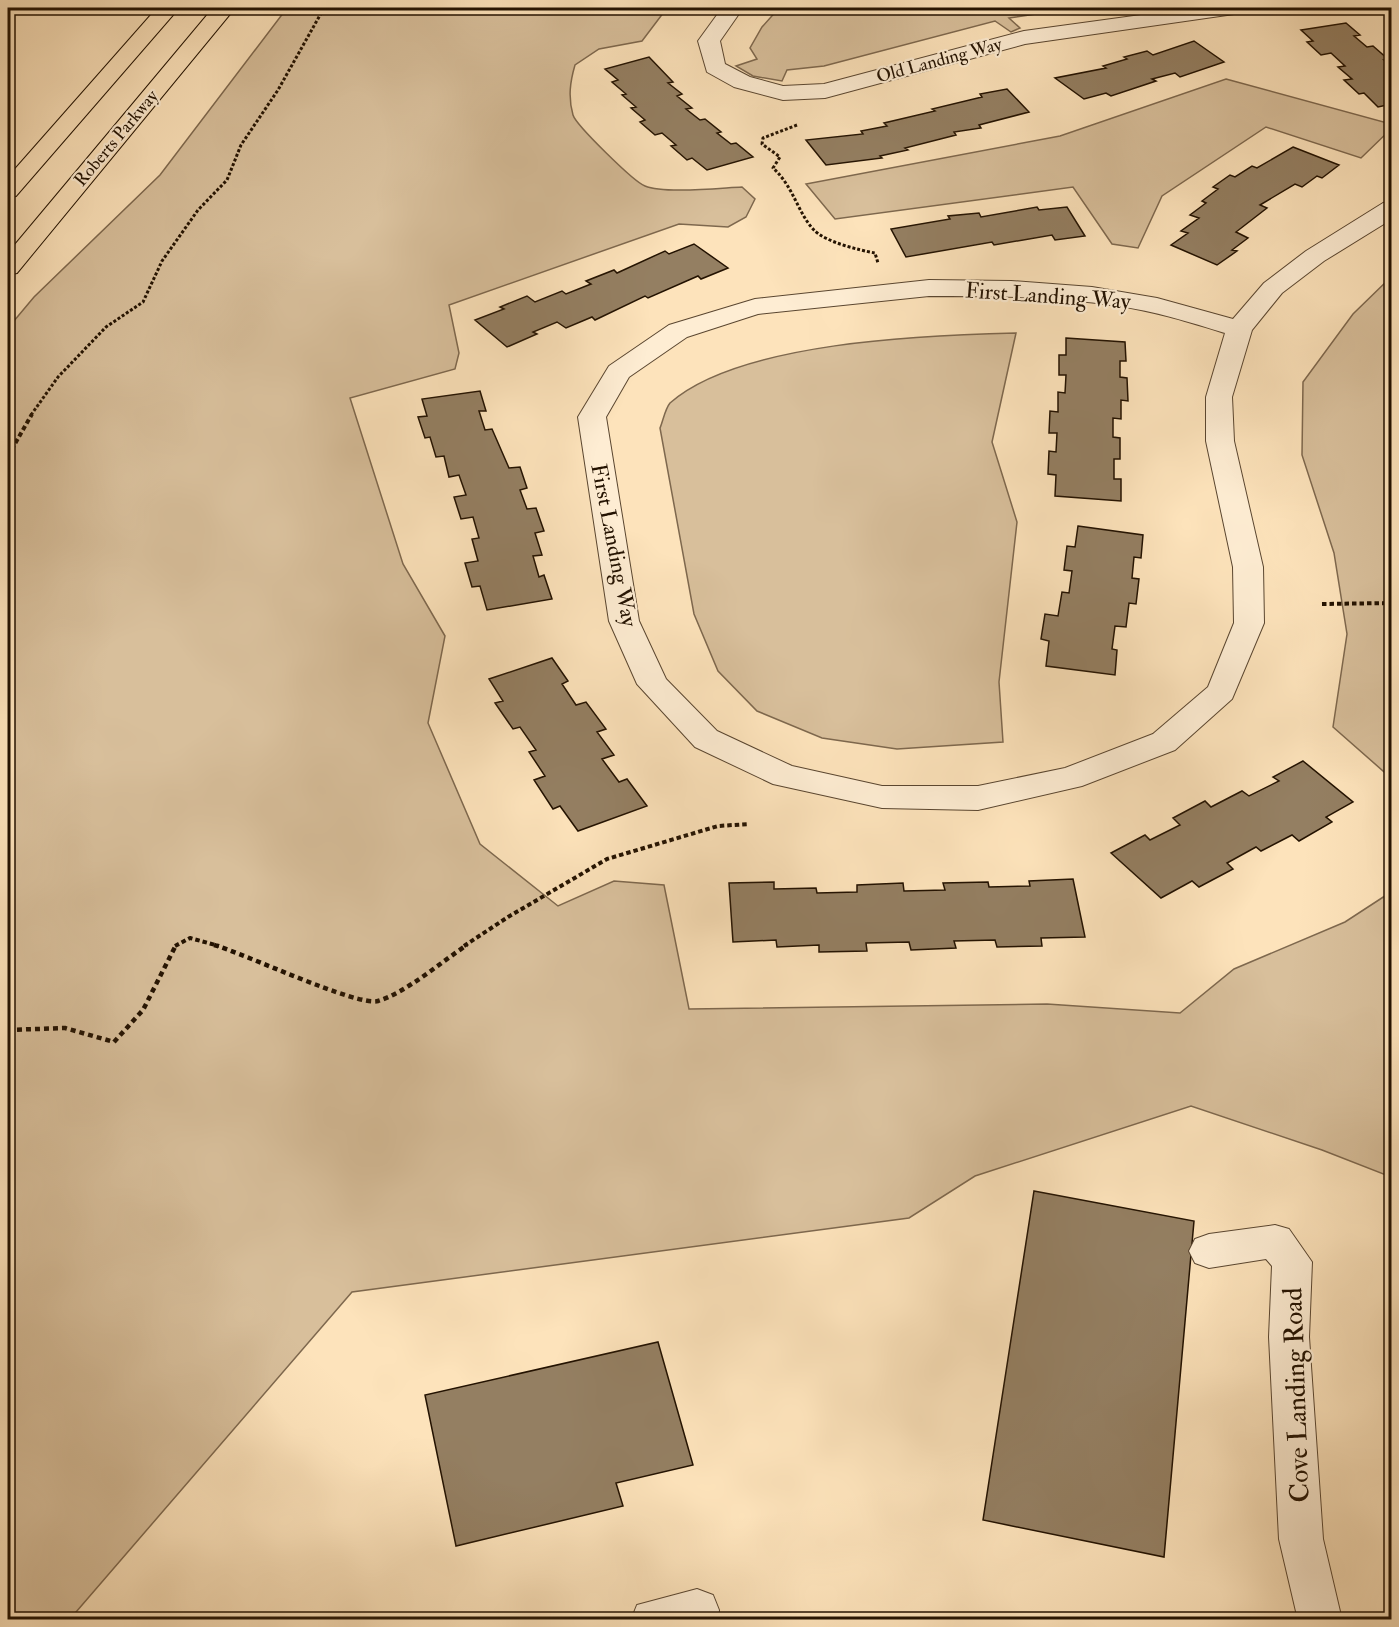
<svg xmlns="http://www.w3.org/2000/svg" width="1399" height="1627" font-family="'IM FELL Double Pica',serif">
  <rect width="100%" height="100%" fill="#fde3bb"/>
  <filter id="stains"><feTurbulence type="fractalNoise" baseFrequency=".00333" numOctaves="4"/><feColorMatrix values="0 0 0 0 .2 0 0 0 0 .09 0 0 0 0 .02 0 0 0 .5 -.17"/></filter>
  <radialGradient id="worn" r=".72"><stop offset=".6" stop-color="#630" stop-opacity="0"/><stop offset="1" stop-color="#630" stop-opacity=".3"/></radialGradient>
  <path fill="#d8bf9b" stroke="#7e684e" stroke-width="1.5" d="M287,8H667L642,41L599,49L575,65C570,82 568,97 573,115C576,125 634,182 645,186C664,194 720,188 742,187L755,199L746,217L728,227L679,224L449,305L459,353L455,369L350,398L403,564L445,636L428,723L480,844L558,906L614,881L664,885L689,1009L1047,1004L1180,1013L1234,969L1345,922L1391,892V1177L1322,1150L1191,1106L975,1176L909,1218L352,1292L70,1619H8V328L34,297L160,175Z
    M779,8H1076L1009,18L1020,28L1011,32L995,21L824,66L787,70L782,81L753,76L736,66L757,59L750,48L762,27Z
    M1226,79L1391,124V129L1361,158L1266,127L1162,196L1138,248L1112,244L1073,187L835,219L806,184L1060,136Z
    M1391,277V778L1333,727L1347,634L1334,553L1302,455L1303,382L1353,314Z
    M1016,333L992,442L1017,522L999,682L1003,742L897,749L822,738L757,711L718,671L694,614L660,428C663,421 665,409 670,403C739,342 925,335 1016,333Z"/>
  <path fill="#947f62" stroke="#231201" stroke-width="1.5" d="M1346,23L1360,35L1354,36L1367,47L1373,46L1389,60H1384L1392,67V104L1378,107L1364,93L1359,94L1344,80L1352,79L1338,67L1345,66L1331,53L1321,55L1307,42L1313,41L1301,30Z
    M1194,41L1224,62L1180,77L1175,73L1152,79L1156,81L1111,96L1106,93L1084,99L1055,78L1106,68L1103,66L1127,59L1124,57L1147,51L1153,55Z
    M649,57L673,82L668,83L682,94L677,96L692,108L686,109L700,120L705,119L721,132L717,133L731,144L736,143L753,157L707,170L692,158L687,160L671,146L676,145L662,133L655,135L640,122L645,120L631,108L636,107L622,95L626,94L612,82L618,80L605,69Z
    M1007,89L1029,112L979,125L981,128L954,132L956,135L905,148L908,150L880,156L882,158L826,165L806,140L863,134L861,131L887,126L884,123L935,111L932,109L982,97L980,94Z
    M1293,147L1339,165L1322,178L1317,176L1302,187L1295,184L1260,205L1267,208L1236,232L1248,238L1232,250L1237,251L1217,265L1171,245L1188,233L1181,231L1199,218L1190,215L1206,203L1202,201L1218,189L1213,187L1230,175L1235,177L1252,166L1257,168Z
    M1037,207L1039,210L1067,207L1085,236L1055,240L1052,235L994,245L992,242L906,257L891,229L950,219L948,216L979,213L981,217Z
    M694,244L728,268L701,279L698,276L648,298L645,296L595,320L592,317L566,328L557,322L533,332L537,334L507,347L475,320L504,309L500,307L527,296L535,302L562,291L566,294L591,284L586,281L614,270L617,273L665,251L669,254Z
    M1066,338L1125,342L1126,361H1120V377L1127,378L1128,401L1121,400V419L1113,418V437L1120,438V459H1114V479H1121V501L1055,496L1056,475L1048,474L1049,451L1056,452L1057,433H1049L1050,411L1058,412V392L1065,393L1066,375H1059V355H1066Z
    M480,391L486,411H479L485,430L492,429L509,468L520,467L527,488L520,490L527,509L536,508L544,531L535,533L542,555L533,556L539,577L544,575L552,599L487,610L480,586L472,587L465,563L478,561L472,539L479,538L473,517L461,519L454,497L466,495L459,475L449,477L444,456L436,457L430,437L425,438L418,417L427,416L422,399Z
    M1078,526L1143,535L1141,558L1134,557L1132,578L1139,579L1136,604L1129,603L1126,627L1115,626L1112,649L1117,650L1115,675L1046,666L1049,641L1041,639L1045,614L1058,616L1062,592L1069,593L1072,571L1064,570L1067,546L1075,547Z
    M552,658L568,681L562,684L576,705L586,702L606,729L597,732L614,755L602,759L619,782L627,779L647,806L578,831L560,806L553,809L534,780L545,776L529,752L536,750L520,727L513,729L495,703L503,701L489,679Z
    M1303,761L1353,802L1326,817L1332,822L1299,841L1292,835L1261,851L1256,847L1227,863L1233,869L1199,887L1192,881L1161,898L1111,853L1145,835L1150,840L1180,825L1173,818L1205,801L1211,807L1242,791L1249,796L1279,781L1273,777Z
    M1073,879L1085,937L1041,938L1042,946L997,947L995,940L954,941L956,948L911,950L909,942L866,943L867,951L819,952V945L777,947L776,940L733,942L729,883L774,882V889L816,888L817,893L857,892V885L903,883L904,891L945,890L943,883L988,882L989,887L1030,886L1029,881Z
    M1034,1191L1194,1221L1164,1557L983,1520Z
    M658,1342L693,1465L616,1483L623,1506L456,1546L425,1395Z"/>
  <g fill="none" stroke-linecap="round" stroke-linejoin="round">
    <g stroke="#5a4630" stroke-width="2">
      <path id="minor" d="M722,8H743L720,41L725,64L750,77L783,86L824,84L1024,31L1192,8H1245L1242,13L1234,14L1025,44L825,98L783,100L734,87L707,72L698,41Z
        M1392,201V219L1324,261L1282,293L1252,330L1232,397L1234,441L1263,567L1264,623L1232,699L1175,750L1082,786L978,810L882,808L773,784L695,747L637,684L609,621L578,417L609,366L669,325L755,299L929,280L1011,281L1092,287L1157,298L1233,319L1264,283L1306,251L1383,203ZM929,296C992,296 1055,296 1118,306C1154,311 1189,322 1225,333L1206,397V441L1233,567L1234,623L1208,687L1153,734L1065,768L978,786H882L792,766L717,731L666,679L639,621L606,417L629,377L687,337L758,314Z
        M1275,1225L1289,1229L1312,1262L1309,1337L1323,1539L1342,1620H1298L1279,1539L1269,1337L1272,1266L1266,1259L1209,1268L1195,1263L1189,1251L1195,1239L1209,1234Z
        M697,1589L713,1595L719,1610L718,1620H631L637,1605Z"/>
    </g>
    <g stroke="#231201" stroke-width="2">
      <path id="major" d="M157,8H179L16,196L8,198V177Z
        M213,8H235L17,273L8,275V253Z"/>
    </g>
    <path stroke="#231201" stroke-width="3" stroke-dasharray="3 2" stroke-linecap="butt" d="M797,125L763,138L762,144L780,157L773,168C794,187 797,212 814,230C825,242 859,250 875,253L878,263
      M31,415L58,377L106,327L143,302L162,261L198,210L227,180L241,145L278,90L324,8"/>
    <path stroke="#231201" stroke-width="4" stroke-dasharray="4.5 3" stroke-linecap="butt" d="M8,456L32,414
      M1322,604L1392,603
      M175,946L190,938L219,946
      M464,946L508,917L607,859L718,826L749,824"/>
    <path stroke="#231201" stroke-width="4.5" stroke-dasharray="5 4" stroke-linecap="butt" d="M214,945C243,953 358,1007 378,1001C407,992 441,962 467,945
      M8,1030L65,1028L114,1042L143,1010L176,945"/>
    <use href="#minor" fill="#feedd3" fill-rule="evenodd"/>
    <use href="#major" fill="#fde3bb" fill-rule="evenodd"/>
  </g>
  <g text-anchor="middle" stroke-width="4.5" stroke-linejoin="round" paint-order="stroke">
    <g font-size="18" fill="#231201" stroke="#feedd3">
      <text transform="translate(939 60) rotate(-15)" y="6">Old Landing Way</text>
      <text transform="translate(116 138) rotate(-50)" y="6">Roberts Parkway</text>
    </g>
    <g font-size="22" fill="#231201" stroke="#feedd3">
      <text transform="translate(1048 295) rotate(4)" y="8">First Landing Way</text>
      <text transform="translate(615 545) rotate(79)" y="8">First Landing Way</text>
    </g>
    <g font-size="27" fill="#231201" stroke="#feedd3">
      <text transform="translate(1296 1395) rotate(-92)" y="9">Cove Landing Road</text>
    </g>
  </g>
  <rect width="1399" height="1627" fill="none" stroke="#fde3bb" stroke-width="30"/>
  <rect x="9" y="9" width="1381" height="1609" fill="none" stroke="#231201" stroke-width="3"/>
  <rect x="15" y="15" width="1369" height="1597" fill="none" stroke="#231201" stroke-width="1.5"/>
  <rect width="100%" height="100%" filter="url(#stains)"/>
  <rect width="100%" height="100%" fill="url(#worn)"/>
</svg>
